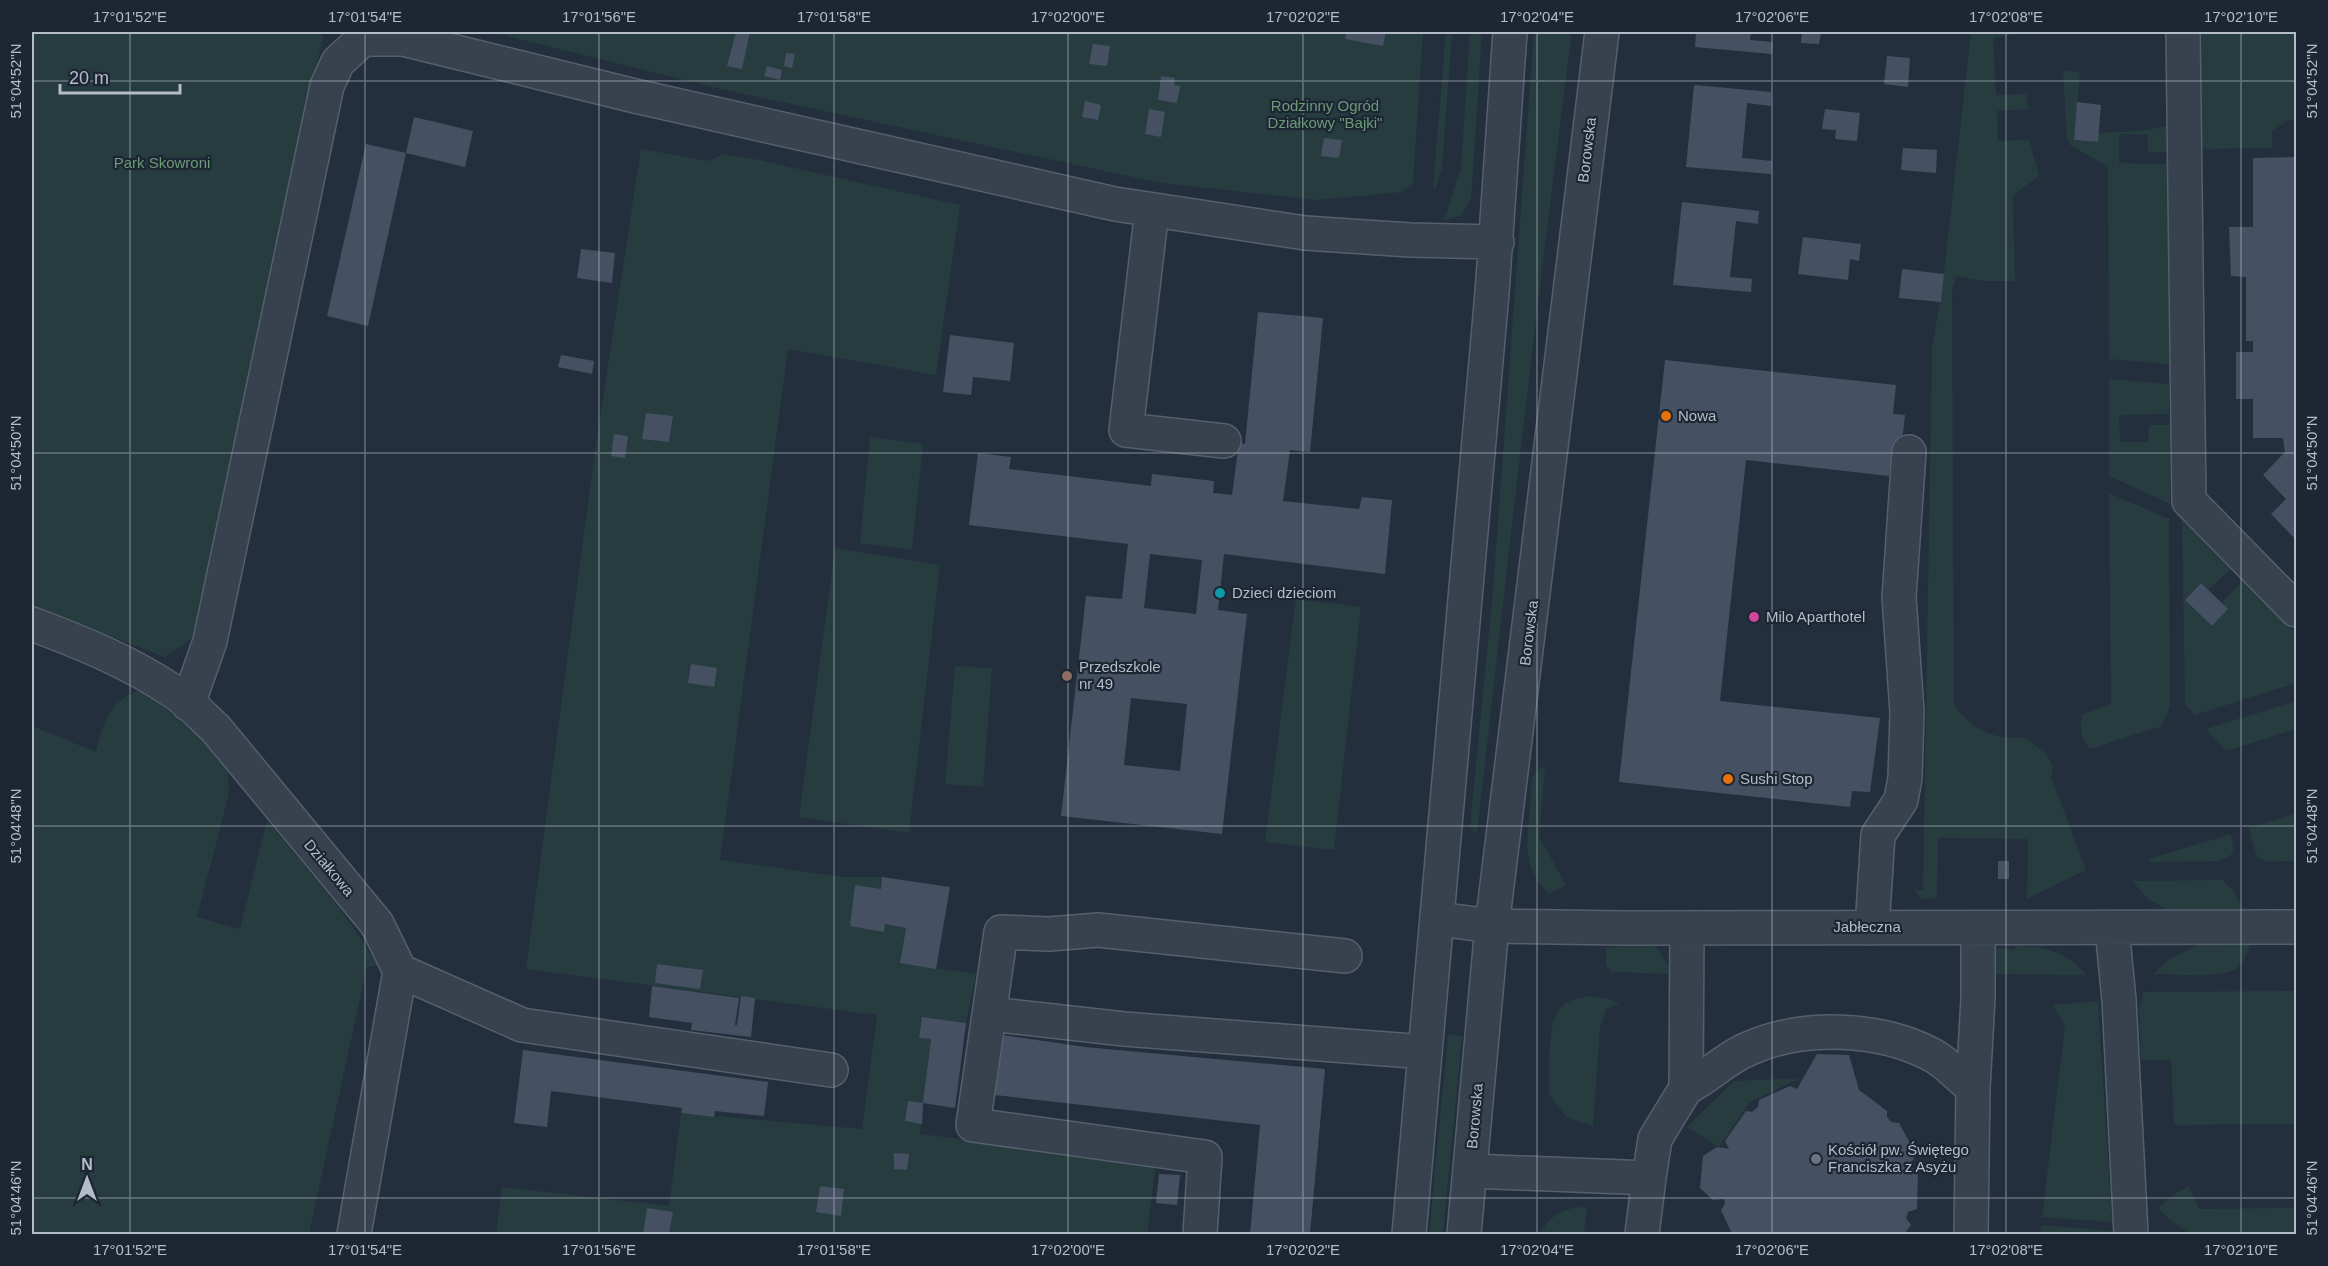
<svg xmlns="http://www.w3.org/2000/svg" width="2328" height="1266" font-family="Helvetica,sans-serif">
  <rect width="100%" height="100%" fill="#242f3e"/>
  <path fill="#263c3f" d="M32,32H324L194,637L165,657L32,606Z
    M491,32H1423L1413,183L1402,192L1318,200L1161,183L721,89Z
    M1446,32H1452L1442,168L1436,188L1433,187Z
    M1470,32H1482L1471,200L1461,215L1444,221L1461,168Z
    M1534,32H1572C1537,299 1507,567 1477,834L1470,827L1493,590Z
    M1971,32H2023V34L1993,37L1996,95L2026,94L2028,109L1997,111L1998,141L2029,140L2039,176L2013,195L2015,281H1986L1956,276L1952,291L1954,704C1969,728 1995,741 2023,737C2035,746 2059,758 2051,776L2086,870L2027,899L2028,839L1938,838L1937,898L1920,899L1914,890H1923L1932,348L1942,290Z
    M2198,32L2296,34V120L2287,121L2272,131V148L2206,149L2197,141Z
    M2063,71L2080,72L2074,140L2097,142L2098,133L2139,131L2168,126V152H2148L2147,134H2119V163L2168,164L2169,364L2109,359L2108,166L2071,146L2067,140Z
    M641,149L708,161L723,154L759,160L960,205L936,375L788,349L720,860L843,877H882L877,923L906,928L900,963L976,974L966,1023L923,1017L919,1038L931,1039L920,1134L1156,1162L1147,1234H496L502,1187L669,1206L681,1113L862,1129L877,1015L526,969L595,451Z
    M2109,379L2169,384V414L2119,415L2120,442H2148L2149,425H2170V504L2109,476Z
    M870,437L923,444L912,550L860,543Z
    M2109,493L2169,519L2170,707L2162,726L2090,749C2082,739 2078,727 2083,714L2111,704Z
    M2182,520L2231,569L2208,590L2200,583L2185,600L2212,626L2227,609L2221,603L2243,580L2296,634V683L2195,715L2185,704Z
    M835,548L940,565L909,833L799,817Z
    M1296,599L1361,607L1334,850L1265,842Z
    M955,666L992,668L983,787L945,784Z
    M142,689L217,753L228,773L229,794L197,917L240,929L267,820C307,870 345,909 378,966H367L309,1234H32V726L96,752C103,722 110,700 142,689Z
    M2296,701V729L2226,751L2206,729Z
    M1541,767L1545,768L1539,836L1566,885L1549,894L1536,879L1530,865L1527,846L1532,777Z
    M2296,813V861C2257,861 2258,867 2249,828Z
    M2231,834L2234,853L2220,861L2149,862V859Z
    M2223,880L2234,892L2242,909H2166L2148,899L2132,881Z
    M2199,944H2250C2247,953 2245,961 2237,968C2223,979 2171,974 2153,974L2168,960Z
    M1656,946L1673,974L1611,972L1606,965V947Z
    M2015,946C2042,945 2069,953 2086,975L1987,974L1994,947L2015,950Z
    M2296,991V1124L2174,1125L2171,1060H2141L2139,1009L2144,992Z
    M1591,996L1609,999L1619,1004L1606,1009L1600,1028L1593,1126L1567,1118L1549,1094C1549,1074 1547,1023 1560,1008C1568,999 1580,998 1591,996Z
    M2098,1001L2112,1222L2042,1217L2065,1027L2053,1005Z
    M1448,1034L1462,1036L1443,1234H1429Z
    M1801,1078L1750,1102L1719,1147L1687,1127L1734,1081Z
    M2189,1186L2199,1209L2296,1208V1234H2190L2170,1220L2158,1208L2172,1196Z
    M1576,1207L1587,1208L1584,1234H1540C1548,1218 1559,1211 1576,1207Z
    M2041,1225L2112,1231V1234H2040Z"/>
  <path fill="#455162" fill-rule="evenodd" d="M736,32H750L742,69L727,66Z
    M1346,32H1386L1383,46L1345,39Z
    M1696,32H1751L1750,40L1773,42L1772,54L1695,47Z
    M1802,32H1821L1819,44L1801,43Z
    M1093,44L1110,46L1107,66L1089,64Z
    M786,53L795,54L792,68L784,66Z
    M1887,56L1910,58L1908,87L1884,84Z
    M767,66L782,70L780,80L764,76Z
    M1161,76L1175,78L1174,85L1180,86L1177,103L1158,100Z
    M1694,85L1771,92V106L1747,103L1742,158L1772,161L1771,174L1686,167Z
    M1085,101L1101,105L1098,120L1082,117Z
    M2077,102L2101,105L2098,142L2074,140Z
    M1149,109L1165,112L1161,137L1145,134Z
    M1825,109L1860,113L1857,141L1835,139L1836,130L1822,129Z
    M414,117L473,131L465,167L406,153Z
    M1324,138L1342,140L1339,158L1321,156Z
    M366,144L406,153L368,326L327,316Z
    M1903,148L1937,150L1936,173L1901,170Z
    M2296,157V540L2271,514L2286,499L2263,475L2285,452L2283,438H2253V399H2236V352H2253V341H2246V277L2231,276L2229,227H2253V158Z
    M1682,202L1759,211L1758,224L1736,221L1730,277L1752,279L1751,292L1673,285Z
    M1803,237L1861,244L1859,261L1850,259L1848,280L1798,274Z
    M581,249L615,253L612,283L577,278Z
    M1902,269L1944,274L1941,302L1899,298Z
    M1258,312L1323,318L1310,452L1290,450L1283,501L1359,509L1362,497L1392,500L1385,574L1224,554L1218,610L1247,614L1222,834L1061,816L1086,596L1122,599L1128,544L969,525L978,453L1011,457L1009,469L1151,486L1152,474L1214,481L1213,493L1232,495L1239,443L1245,444ZM1150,554L1202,560L1196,614L1144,608ZM1131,698L1187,704L1180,771L1124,765Z
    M950,335L1014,343L1010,381L973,377L971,395L943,392Z
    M561,355L594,361L592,374L558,367Z
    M1665,360L1896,385L1893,414L1905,415L1901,450L1892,449L1889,476L1746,460L1720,701L1880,718L1870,792L1852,791L1850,807L1619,782Z
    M646,413L673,416L669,442L642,439Z
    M614,434L628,436L625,458L611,456Z
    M2201,583L2228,609L2212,626L2185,600Z
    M691,664L717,668L714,687L688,683Z
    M1998,861H2009V879H1998Z
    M882,877L950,887L936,969L900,963L906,928L885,924L884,932L850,926L855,885L881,889Z
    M657,964L703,970L700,989L655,983Z
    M652,986L739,998L735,1025H737L741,996L755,998L751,1037L691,1030L692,1023L649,1017Z
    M922,1017L966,1023L955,1108L923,1103L931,1039L919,1038Z
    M1003,1035L1085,1047L1325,1069L1310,1234H1250L1260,1125L995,1095Z
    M523,1050L768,1082L764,1116L715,1111L714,1117L681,1113L682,1108L551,1091L547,1127L514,1123Z
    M1817,1054L1849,1055L1859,1090L1887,1111V1117L1891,1122L1899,1123L1916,1154L1911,1163L1912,1168L1918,1173L1917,1209L1908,1212L1906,1218L1911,1225L1904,1234H1732L1721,1210L1725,1204L1724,1199L1713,1200L1700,1188L1703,1156L1717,1147L1729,1149L1725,1141L1746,1111L1752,1112L1758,1107L1759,1100L1790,1086L1797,1089Z
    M908,1101L923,1103L922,1124L905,1121Z
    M894,1153L909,1154L907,1170L894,1169Z
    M1159,1174L1180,1175L1177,1205L1156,1203Z
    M820,1186L844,1189L841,1216L816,1212Z
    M647,1208L673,1212L669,1234H643Z"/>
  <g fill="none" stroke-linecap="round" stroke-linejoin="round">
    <g stroke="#565f6c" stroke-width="36">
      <path id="minor" d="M2183,32L2189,501L2296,610
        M1152,210L1126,430L1224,441
        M32,624C80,642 130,662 174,692C189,702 202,716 216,729L377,924L400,971L354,1234
        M188,704L210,641L327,86L338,62L363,39H403L635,96L1115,204L1305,233L1410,240L1497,242
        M1438,919L1492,926L1624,928L2296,927
        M1872,928L1878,835L1901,800L1905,778L1907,712L1899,597L1909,452
        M2112,928L2119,1000L2131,1234
        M400,971L522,1025L831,1070
        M990,1014L1124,1029L1425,1052
        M1686,1088C1708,1077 1726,1058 1748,1049C1803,1024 1881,1027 1934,1056C1948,1064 1960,1078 1973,1088L1978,998V928
        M1471,1171L1649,1178L1655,1139L1686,1088L1687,928
        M1200,1234L1205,1157L973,1125L1001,932L1049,934L1098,930L1345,956
        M1409,1234L1492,293L1510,32
        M1464,1234L1492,926L1602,32
        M1642,1234L1649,1178
        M1971,1234L1973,1088"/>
    </g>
    <use href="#minor" stroke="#38414e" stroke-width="33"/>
  </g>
  <path fill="none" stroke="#b4bcc9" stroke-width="1.5" stroke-opacity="0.45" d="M130,32V1234M365,32V1234M599,32V1234M834,32V1234M1068,32V1234M1303,32V1234M1537,32V1234M1772,32V1234M2006,32V1234M2241,32V1234M32,81H2296M32,453H2296M32,826H2296M32,1198H2296"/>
  <g fill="#e8710a" stroke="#1d2633" stroke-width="2">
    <circle cx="1666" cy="416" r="6"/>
    <circle cx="1728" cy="779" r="6"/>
  </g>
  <circle fill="#0f9aa8" stroke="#1d2633" stroke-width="2" cx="1220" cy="593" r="6"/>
  <circle fill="#d1479c" stroke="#1d2633" stroke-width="2" cx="1754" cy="617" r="6"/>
  <circle fill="#8d6e63" stroke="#1d2633" stroke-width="2" cx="1067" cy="676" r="6"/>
  <circle fill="#6b7280" stroke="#1d2633" stroke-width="2" cx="1816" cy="1159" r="6"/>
  <g text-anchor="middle" stroke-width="4.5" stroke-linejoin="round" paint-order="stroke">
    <g font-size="15" fill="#6b9a76" stroke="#1d2633">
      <text x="1325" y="111">Rodzinny Ogród<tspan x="1325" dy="17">Działkowy "Bajki"</tspan></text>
      <text x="162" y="168">Park Skowroni</text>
    </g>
    <g font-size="15" fill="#b4bcc9" stroke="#1d2633">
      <text transform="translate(1587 150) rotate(-83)" y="5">Borowska</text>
      <text transform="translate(1529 633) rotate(-83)" y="5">Borowska</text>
      <text transform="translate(329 868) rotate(50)" y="5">Działkowa</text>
      <text x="1867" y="932">Jabłeczna</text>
      <text transform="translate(1475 1116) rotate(-85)" y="5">Borowska</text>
    </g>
    <g font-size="15" fill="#b4bcc9" stroke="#1d2633" text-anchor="start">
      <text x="1678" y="421">Nowa</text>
      <text x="1232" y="598">Dzieci dzieciom</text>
      <text x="1766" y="622">Milo Aparthotel</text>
      <text x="1079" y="672">Przedszkole<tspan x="1079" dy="17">nr 49</tspan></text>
      <text x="1740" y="784">Sushi Stop</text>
      <text x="1828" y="1155">Kościół pw. Świętego<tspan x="1828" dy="17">Franciszka z Asyżu</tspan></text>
    </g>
  </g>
  <rect width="2328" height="1266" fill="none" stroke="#1d2633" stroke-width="66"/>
  <g transform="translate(87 1179)" stroke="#1d2633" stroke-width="4.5" paint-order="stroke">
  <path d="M0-4.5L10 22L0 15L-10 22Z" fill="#b4bcc9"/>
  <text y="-9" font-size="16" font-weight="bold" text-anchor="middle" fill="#b4bcc9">N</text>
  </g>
  <path d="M60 84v9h120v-9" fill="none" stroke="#b4bcc9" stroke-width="3"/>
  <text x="69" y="84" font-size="18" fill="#b4bcc9" stroke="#1d2633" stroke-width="4.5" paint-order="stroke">20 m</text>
  <rect x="33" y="33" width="2262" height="1200" fill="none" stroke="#b4bcc9" stroke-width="2"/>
  <g font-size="15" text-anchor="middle" fill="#b4bcc9">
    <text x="130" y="22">17°01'52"E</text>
    <text x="365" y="22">17°01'54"E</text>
    <text x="599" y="22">17°01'56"E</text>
    <text x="834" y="22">17°01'58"E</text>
    <text x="1068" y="22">17°02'00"E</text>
    <text x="1303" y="22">17°02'02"E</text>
    <text x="1537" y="22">17°02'04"E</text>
    <text x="1772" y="22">17°02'06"E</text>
    <text x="2006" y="22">17°02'08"E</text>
    <text x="2241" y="22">17°02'10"E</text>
    <text transform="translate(16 81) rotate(-90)" y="5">51°04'52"N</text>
    <text transform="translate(2312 81) rotate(-90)" y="5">51°04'52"N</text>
    <text transform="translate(16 453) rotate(-90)" y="5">51°04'50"N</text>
    <text transform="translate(2312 453) rotate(-90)" y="5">51°04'50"N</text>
    <text transform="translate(16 826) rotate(-90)" y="5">51°04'48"N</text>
    <text transform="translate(2312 826) rotate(-90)" y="5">51°04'48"N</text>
    <text transform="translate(16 1198) rotate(-90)" y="5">51°04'46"N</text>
    <text transform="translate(2312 1198) rotate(-90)" y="5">51°04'46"N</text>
    <text x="130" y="1255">17°01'52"E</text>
    <text x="365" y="1255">17°01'54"E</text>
    <text x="599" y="1255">17°01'56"E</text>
    <text x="834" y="1255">17°01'58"E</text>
    <text x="1068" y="1255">17°02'00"E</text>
    <text x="1303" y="1255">17°02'02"E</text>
    <text x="1537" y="1255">17°02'04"E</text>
    <text x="1772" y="1255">17°02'06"E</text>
    <text x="2006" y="1255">17°02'08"E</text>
    <text x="2241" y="1255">17°02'10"E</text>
  </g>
</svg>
